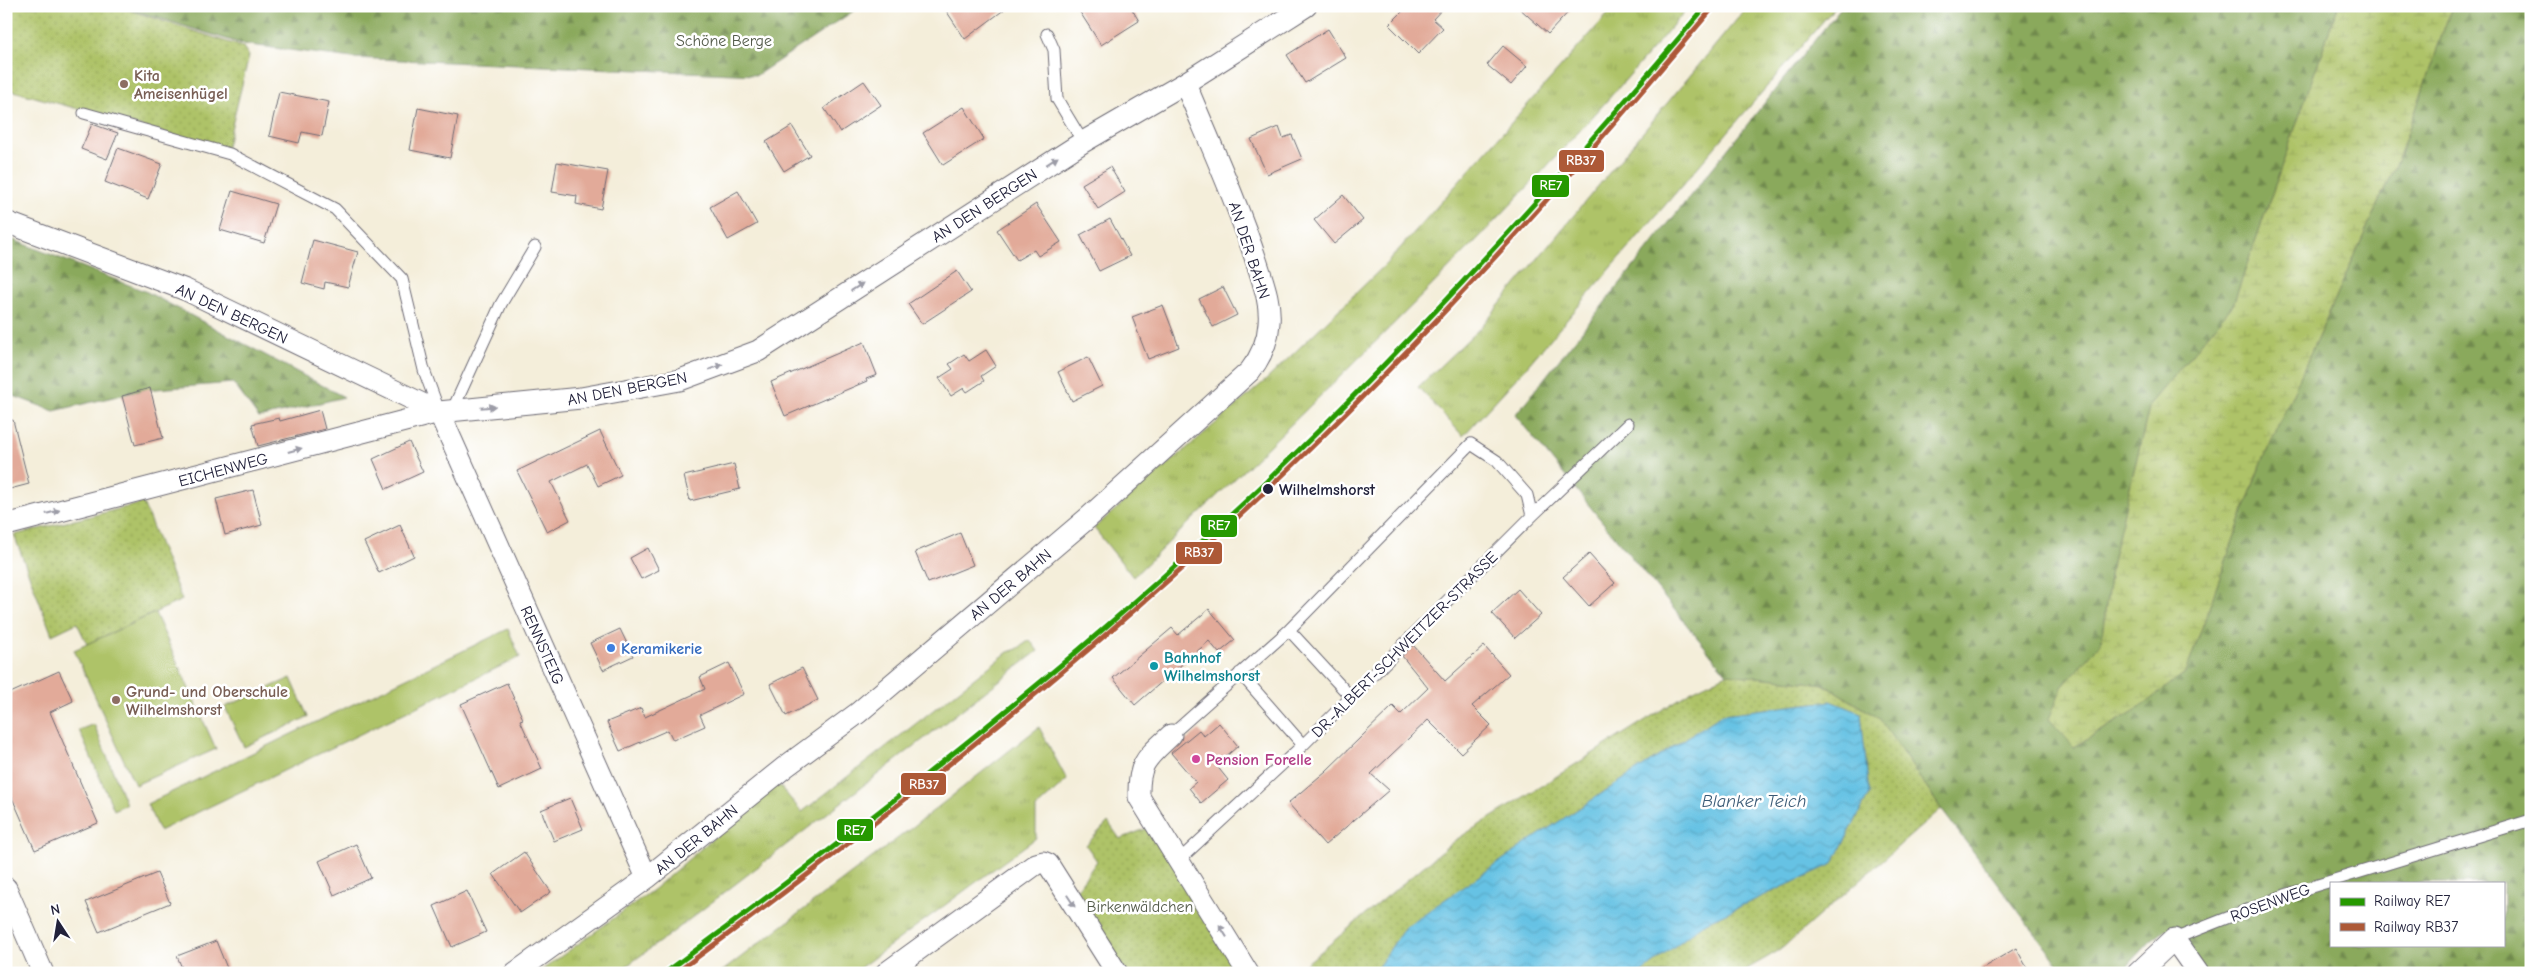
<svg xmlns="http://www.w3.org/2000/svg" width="2537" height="979" font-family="'Comic Neue',sans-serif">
  <defs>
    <pattern id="grass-tufts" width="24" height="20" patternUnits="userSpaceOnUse" patternTransform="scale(1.25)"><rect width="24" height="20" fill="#aec367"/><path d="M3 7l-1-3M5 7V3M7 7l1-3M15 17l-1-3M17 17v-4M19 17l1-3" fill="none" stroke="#95a75a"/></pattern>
    <pattern id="forest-firs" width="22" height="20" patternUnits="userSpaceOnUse" patternTransform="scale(1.25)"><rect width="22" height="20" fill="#8aa95c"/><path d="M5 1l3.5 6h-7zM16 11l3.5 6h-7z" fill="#70894d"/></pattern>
    <pattern id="wetland-marsh" width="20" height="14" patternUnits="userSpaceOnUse" patternTransform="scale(1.25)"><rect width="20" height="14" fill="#aec367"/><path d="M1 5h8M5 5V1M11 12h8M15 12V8" fill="none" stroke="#95a75a"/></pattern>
    <pattern id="park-dots" width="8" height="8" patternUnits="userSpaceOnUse" patternTransform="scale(1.25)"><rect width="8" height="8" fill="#aec367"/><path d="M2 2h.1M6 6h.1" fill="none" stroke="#95a75a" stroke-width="1.8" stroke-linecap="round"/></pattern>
    <pattern id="water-waves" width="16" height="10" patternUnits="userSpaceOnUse" patternTransform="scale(1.25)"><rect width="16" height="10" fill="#66c2e4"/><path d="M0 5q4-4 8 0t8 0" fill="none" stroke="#58a6c4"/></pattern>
  </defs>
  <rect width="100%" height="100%" fill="#fff"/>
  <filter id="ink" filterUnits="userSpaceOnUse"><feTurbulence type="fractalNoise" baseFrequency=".02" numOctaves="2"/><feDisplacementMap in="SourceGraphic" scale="10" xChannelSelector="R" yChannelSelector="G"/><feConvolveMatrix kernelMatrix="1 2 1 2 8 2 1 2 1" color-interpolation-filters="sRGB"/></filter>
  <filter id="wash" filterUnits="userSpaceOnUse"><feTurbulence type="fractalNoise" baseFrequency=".0096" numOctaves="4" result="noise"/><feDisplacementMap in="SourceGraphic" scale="20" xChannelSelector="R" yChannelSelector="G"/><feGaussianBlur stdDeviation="1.12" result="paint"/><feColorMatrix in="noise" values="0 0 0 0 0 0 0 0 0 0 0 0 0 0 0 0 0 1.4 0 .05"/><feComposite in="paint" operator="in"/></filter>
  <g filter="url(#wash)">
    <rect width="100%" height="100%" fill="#f4eeda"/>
    <path fill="url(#grass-tufts)" stroke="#687251" d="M1615,6H1689C1519,210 1323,393 1133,577L1094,528L1266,380L1386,264Z
      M1748,6H1836L1522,372L1463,436L1418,387L1480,328Z
      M1030,640L1038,651L677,929L617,973H538L654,889L777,783L802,812L1008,652L1017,649Z
      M1039,727L1067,780L1036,808V838L853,973H720L914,826Z"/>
    <path fill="url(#forest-firs)" stroke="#56664c" fill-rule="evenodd" d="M120,6H861L757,75L352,58L242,44Z
      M1842,6H2338L2233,305L2150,404L2112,562L2101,643L2062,687L2074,747L2139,708L2186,672L2258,471L2400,154L2452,6H2531V572L2527,586L2531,588V973H2197L2166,930L2151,941L2121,973H2065L1941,809L1879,718L1823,684L1727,674L1515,415ZM2331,883H2503V945H2331Z
      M6,237L147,292L344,397L259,418L233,383L143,390L54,411L11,395L6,396Z"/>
    <path fill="url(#wetland-marsh)" stroke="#687251" d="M2338,6H2452L2400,154L2258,471L2186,672L2139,708L2074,747L2049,719L2062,687L2101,643L2112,562L2150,404L2233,305Z"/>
    <path fill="url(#park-dots)" stroke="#687251" d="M6,6H117L243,47L249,56L226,150L6,89Z
      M143,503L182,600L87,644L77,623L52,635L14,535Z
      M1727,674L1823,684L1879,718L1941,809L1780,950L1740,973H1295L1454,841L1690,692Z
      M1108,822L1120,839L1155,825L1241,973H1117L1070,899L1097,861L1086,845Z"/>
    <path fill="#aec367" stroke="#687251" d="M155,613L216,749L135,785L74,650Z
      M508,629L520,657L159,831L147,804Z
      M291,678L308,717L244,747L225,707Z
      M94,724L126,804L114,810L79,730Z"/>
    <path fill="url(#water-waves)" stroke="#447290" d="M1831,701L1861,713L1869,794L1833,864L1704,923L1641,973H1374L1405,927L1543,832L1723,714Z"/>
    <g id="blocks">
      <path fill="#e2aa99" d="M943,6H1009L965,39Z
        M1076,6H1130L1139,21L1101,45Z
        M1408,6H1445L1433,19L1443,28L1418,54L1389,25Z
        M1517,6H1574L1548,34Z
        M1328,29L1346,58L1305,83L1287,55Z
        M1503,46L1527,66L1511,85L1487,65Z
        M864,81L881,105L840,132L824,108Z
        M279,92L329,102L322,136L302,132L299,143L269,136Z
        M964,107L984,139L943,165L923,133Z
        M418,108L458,116L450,158L410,150Z
        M92,124L118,133L107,159L81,149Z
        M792,126L810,155L784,171L766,142Z
        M1279,127L1283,138L1292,135L1302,159L1267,174L1251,139Z
        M118,148L162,164L148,199L105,182Z
        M557,162L608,171L601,209L576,204L577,196L552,192Z
        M1110,167L1125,192L1098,209L1082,184Z
        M232,191L276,204L264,243L220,230Z
        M738,191L757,224L728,240L710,207Z
        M1343,195L1363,220L1334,244L1314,220Z
        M1036,204L1061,242L1038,256L1034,250L1017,260L997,230Z
        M1110,219L1130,256L1099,271L1080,235Z
        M313,240L358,252L348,287L325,282L324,289L302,283Z
        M957,271L971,292L922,324L908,304Z
        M1223,287L1237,315L1213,327L1199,299Z
        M1163,305L1179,347L1148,359L1132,317Z
        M864,342L877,375L866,379L867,381L785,416L771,382Z
        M986,350L996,366L981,376L984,381L967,392L964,388L951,396L939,378L953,369L949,364L964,354L969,361Z
        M1088,357L1102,386L1072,401L1058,372Z
        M150,388L163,438L135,445L122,396Z
        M320,410L325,429L258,446L252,424L279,418L280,421Z
        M13,420L29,484L6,490V421Z
        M600,431L621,475L598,486L587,464L551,482L570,520L547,532L517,471Z
        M409,442L423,472L386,489L373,459Z
        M734,464L740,489L690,501L684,476Z
        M253,490L262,525L225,535L216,499Z
        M400,525L414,556L379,573L364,542Z
        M960,533L973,565L928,583L915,552Z
        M648,548L659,570L641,579L630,558Z
        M1589,554L1615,583L1589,606L1563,577Z
        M1518,589L1541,615L1515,638L1492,613Z
        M1209,609L1235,640L1219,653L1209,641L1135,705L1113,678L1172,628L1178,635Z
        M620,629L633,656L603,670L590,643Z
        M1413,645L1445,681L1484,646L1509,674L1472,706L1491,725L1461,753L1428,720L1371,774L1389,790L1325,845L1288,803L1326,771L1393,706L1401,714L1428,688L1402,656Z
        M729,663L744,694L700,715L705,726L673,740L668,730L620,751L607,722L641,708L645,717L705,689L700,677Z
        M802,668L818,700L786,716L770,684Z
        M59,671L73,701L50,712L98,823L35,850L6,784V695Z
        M507,683L523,719L520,720L542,769L499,789L461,704Z
        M1219,723L1238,746L1216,765L1228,780L1201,803L1189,788L1196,782L1171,753L1199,730L1204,736Z
        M570,798L583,829L554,841L541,810Z
        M356,844L371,878L334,895L319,861Z
        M524,852L551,892L520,913L493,874Z
        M157,873L170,903L99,932L86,902Z
        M467,891L486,932L452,947L434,906Z
        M216,941L229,973H184L177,956Z
        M2016,948L2030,973H1974Z"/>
    </g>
  </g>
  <g filter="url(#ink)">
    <use href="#blocks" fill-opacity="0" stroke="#6c6973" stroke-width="1"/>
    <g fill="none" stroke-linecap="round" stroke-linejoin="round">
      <g stroke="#6c6973" stroke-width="13">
        <path id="lane" d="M1047,34L1054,50L1057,99L1083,142
          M84,113L230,154L335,209L402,279L424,370L439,411
          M452,411L501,304L535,247
          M1289,630L1350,696
          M1240,673L1303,745
          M1171,735L1289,630L1471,444L1497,461L1527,495L1532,516
          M1178,861L1304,744L1532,516L1628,424
          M2174,939L2285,895L2531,820"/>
      </g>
      <g stroke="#6c6973" stroke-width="23">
        <path id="street" d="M6,222L186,290L439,412
          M439,412L647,878
          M6,525L439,412L581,398L680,380L758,351L1083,142L1185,83L1306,6
          M1171,735C1147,758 1138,762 1139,797L1248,973
          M6,888L43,973
          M515,973L647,878L785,767L858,713L1089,517L1250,371C1261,357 1268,341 1269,323C1271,303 1263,282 1257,263C1237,202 1210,143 1185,83
          M886,973L1036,864L1043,862L1048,864L1117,973
          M2138,973L2174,939L2198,973"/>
      </g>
      <use href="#lane" stroke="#fff" stroke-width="11"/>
      <use href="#street" stroke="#fff" stroke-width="21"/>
      <g stroke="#fff" stroke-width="9">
        <path id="rail-1" d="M665,973C873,820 1077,662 1264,484C1421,334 1566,172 1706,6"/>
      </g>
      <g stroke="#fff" stroke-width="9">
        <path id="rail-2" d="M676,973C881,822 1081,665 1266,491C1425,341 1570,177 1711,10"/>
      </g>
      <use href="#rail-1" stroke="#269900" stroke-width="5"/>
      <use href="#rail-2" stroke="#ad5937" stroke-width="5"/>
    </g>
    <defs><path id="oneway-solid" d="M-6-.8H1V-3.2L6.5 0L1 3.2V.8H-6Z" transform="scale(1.25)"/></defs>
    <g fill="#9c9ca7">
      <use href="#oneway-solid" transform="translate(1052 161) rotate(-33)"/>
      <use href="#oneway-solid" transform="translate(857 287) rotate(-33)"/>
      <use href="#oneway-solid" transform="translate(716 367) rotate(-21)"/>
      <use href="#oneway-solid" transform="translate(488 407) rotate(-5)"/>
      <use href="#oneway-solid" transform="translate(295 450) rotate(-15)"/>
      <use href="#oneway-solid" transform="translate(53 512) rotate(-15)"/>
      <use href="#oneway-solid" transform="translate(1071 901) rotate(57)"/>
      <use href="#oneway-solid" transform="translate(1223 931) rotate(-122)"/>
    </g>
  </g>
  <g fill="#8d6e63" stroke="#fff" stroke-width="2">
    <circle cx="124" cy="84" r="5"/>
    <circle cx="116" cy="700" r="5"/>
  </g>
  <circle fill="#22223b" stroke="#fff" stroke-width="2" cx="1268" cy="489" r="6"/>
  <circle fill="#3f7fe0" stroke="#fff" stroke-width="2" cx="611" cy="648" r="5"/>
  <circle fill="#0f9aa8" stroke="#fff" stroke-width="2" cx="1154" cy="666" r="5"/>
  <circle fill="#d1479c" stroke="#fff" stroke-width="2" cx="1196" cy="759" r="5"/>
  <g text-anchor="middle" stroke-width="5" stroke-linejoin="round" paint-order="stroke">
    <g font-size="16" fill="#535a4a" stroke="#fff">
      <text x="724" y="46">Schöne Berge</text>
      <text x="1140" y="912">Birkenwäldchen</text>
    </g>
    <g font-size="16" font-weight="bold" fill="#785e54" stroke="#fff" text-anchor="start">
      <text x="134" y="81">Kita<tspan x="134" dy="18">Ameisenhügel</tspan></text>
      <text x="126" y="697">Grund- und Oberschule<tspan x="126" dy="18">Wilhelmshorst</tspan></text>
    </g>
    <g font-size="16" fill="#22223b" stroke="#fff">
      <text transform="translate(984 205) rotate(-33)" y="6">AN DEN BERGEN</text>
      <text transform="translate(1250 250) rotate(72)" y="6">AN DER BAHN</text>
      <text transform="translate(232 313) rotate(25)" y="6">AN DEN BERGEN</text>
      <text transform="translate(627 388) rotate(-11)" y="6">AN DEN BERGEN</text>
      <text transform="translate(223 469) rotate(-15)" y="6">EICHENWEG</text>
      <text transform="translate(1010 584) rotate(-40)" y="6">AN DER BAHN</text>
      <text transform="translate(1404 644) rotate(-45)" y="6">DR.-ALBERT-SCHWEITZER-STRASSE</text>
      <text transform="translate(543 645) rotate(66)" y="6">RENNSTEIG</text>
      <text transform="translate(696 839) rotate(-39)" y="6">AN DER BAHN</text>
      <text transform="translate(2270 902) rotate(-20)" y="6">ROSENWEG</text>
    </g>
    <g font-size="16" font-weight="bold" fill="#22223b" stroke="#fff" text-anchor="start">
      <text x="1279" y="495">Wilhelmshorst</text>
    </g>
    <g font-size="16" font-weight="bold" fill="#366cbe" stroke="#fff" text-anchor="start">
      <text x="621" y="654">Keramikerie</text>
    </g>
    <g font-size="16" font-weight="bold" fill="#0d838f" stroke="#fff" text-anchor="start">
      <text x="1164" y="663">Bahnhof<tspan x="1164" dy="18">Wilhelmshorst</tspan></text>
    </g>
    <g font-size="16" font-weight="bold" fill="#b23c85" stroke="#fff" text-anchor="start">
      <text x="1206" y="765">Pension Forelle</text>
    </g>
    <g font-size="18" font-style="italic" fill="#3a5a76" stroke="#fff">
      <text x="1754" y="807">Blanker Teich</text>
    </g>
  </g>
  <g stroke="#fff" stroke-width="2">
    <rect x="1558" y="149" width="47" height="24" rx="5" fill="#ad5937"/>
    <rect x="1531" y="174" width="39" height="24" rx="5" fill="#269900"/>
    <rect x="1200" y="514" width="38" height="24" rx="5" fill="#269900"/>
    <rect x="1175" y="541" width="48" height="24" rx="5" fill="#ad5937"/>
    <rect x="900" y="772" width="47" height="24" rx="5" fill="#ad5937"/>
    <rect x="836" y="818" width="38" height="24" rx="5" fill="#269900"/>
  </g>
  <g font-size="14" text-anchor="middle" font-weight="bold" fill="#fff">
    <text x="1581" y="165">RB37</text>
    <text x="1551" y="190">RE7</text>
    <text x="1219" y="530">RE7</text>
    <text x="1199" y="557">RB37</text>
    <text x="924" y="789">RB37</text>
    <text x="855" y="835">RE7</text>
  </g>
  <rect width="2537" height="979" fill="none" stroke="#fff" stroke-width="25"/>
  <rect x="2330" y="882" width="175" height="65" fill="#ffffff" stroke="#a7a7b1"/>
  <rect x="2340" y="898" width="25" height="8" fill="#269900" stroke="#a7a7b1"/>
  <text x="2374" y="906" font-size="15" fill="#22223b">Railway RE7</text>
  <rect x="2340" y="923" width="25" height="8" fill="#ad5937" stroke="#a7a7b1"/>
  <text x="2374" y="932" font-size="15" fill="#22223b">Railway RB37</text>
  <g transform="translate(58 922) rotate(348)" stroke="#ffffff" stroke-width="4" paint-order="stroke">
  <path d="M0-4L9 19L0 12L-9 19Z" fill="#22223b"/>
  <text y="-8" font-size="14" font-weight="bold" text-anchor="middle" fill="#22223b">N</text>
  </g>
</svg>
